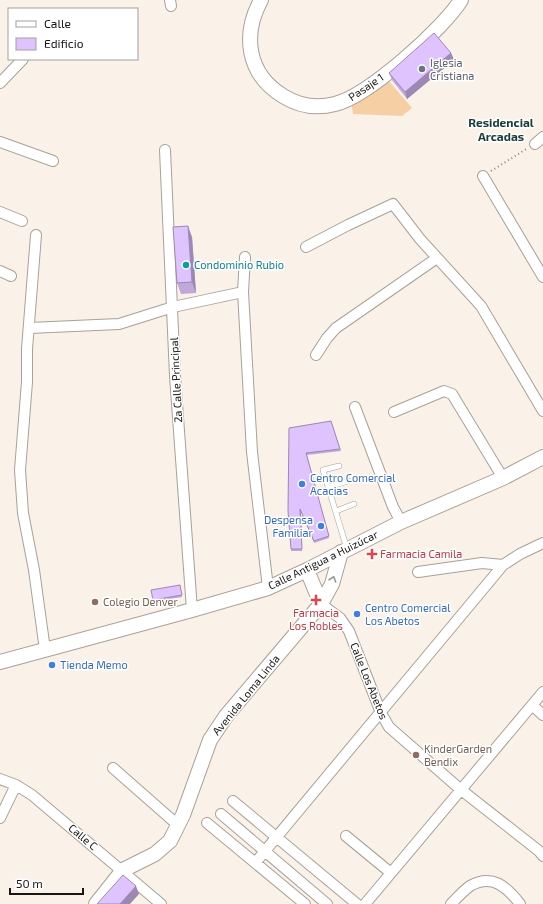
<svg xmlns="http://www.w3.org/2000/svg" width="543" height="904" font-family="'Exo 2',sans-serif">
  <rect width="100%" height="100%" fill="#faf1e8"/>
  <path fill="#f6cfa4" d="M388,80L412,108L402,116L353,114L351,100Z"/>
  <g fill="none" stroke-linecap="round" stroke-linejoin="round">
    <g stroke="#a9a198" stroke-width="6">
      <path id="lane" d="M339,466L323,470L347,549
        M328,487L348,481
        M336,511L354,504"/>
    </g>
    <g stroke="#a9a198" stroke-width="12">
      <path id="street" d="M170,0L171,6
        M0,83L23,59
        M0,142L53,161
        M535,144L543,137
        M165,150L175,376L192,610
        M483,176L543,277
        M0,212L22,221
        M36,235L27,349V382L20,470L23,513L34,570L45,650
        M306,247L348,225L393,204L420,239L481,306L543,411
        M245,257L243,292L252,452L268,588
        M0,271L11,276
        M29,328L119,324L173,307L243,292
        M316,355L327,338L336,328L437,258
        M355,407L393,507L401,522
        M394,412L444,391L452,394L503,478
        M418,572L482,563L503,565
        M321,604L340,618L349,631L381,713L389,727L460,789L539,851L543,856
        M532,705L543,715
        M113,768L179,826
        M0,779L16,785L32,795L161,904
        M233,801L357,904
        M221,814L327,904
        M0,818L16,785
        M207,823L305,904
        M346,836L391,873
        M255,863L503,565L520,554L543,543
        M365,904L543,692
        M451,904C457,898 463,891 470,886C492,873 507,887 520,904"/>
    </g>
    <g stroke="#a9a198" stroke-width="16">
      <path id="secondary" d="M261,0C242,35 247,74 283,96C299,106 316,109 335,104C368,96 443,29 461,0
        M307,570L321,604
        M0,662L192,610L268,588L307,570L401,522L503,478L543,457
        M96,904L123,870L155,854L170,841L183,815L210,740L226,716L321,604L332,584L341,552"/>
    </g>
    <path stroke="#8c8680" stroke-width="2" stroke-dasharray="1 3" stroke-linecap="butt" d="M491,171L528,148"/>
    <use href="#lane" stroke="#fff" stroke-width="5"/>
    <use href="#street" stroke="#fff" stroke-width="10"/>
    <use href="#secondary" stroke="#fff" stroke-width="14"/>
  </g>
  <path fill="#c0a8da" d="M451,53L454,60L407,99L392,80L389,73Z
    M192,237L196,293L181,294L177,283Z
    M331,421L341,451L307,455L329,538L314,543L301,511L302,551H291V549L289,428Z
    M180,585L182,597L154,602L153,600Z"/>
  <path fill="#9c88b2" d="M451,53L454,60L407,99L405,92Z
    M188,226L192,237L196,293L192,282Z
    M300,509L301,511L302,551V549Z
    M136,886L139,894L130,904H120Z"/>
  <path fill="#dfc3fe" stroke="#9c88b2" d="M434,33L451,53L405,92L389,73Z
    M188,226L192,282L177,283L173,227Z
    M331,421L340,449L306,453L329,536L314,541L300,509L302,549H291L288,511L289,428Z
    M180,585L182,595L153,600L151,590Z
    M123,875L136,886L120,904H97Z"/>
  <defs><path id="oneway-chevron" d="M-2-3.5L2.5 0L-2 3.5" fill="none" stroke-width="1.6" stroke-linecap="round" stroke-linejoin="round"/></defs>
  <use stroke="#979694" href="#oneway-chevron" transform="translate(333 579) rotate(-71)"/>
  <circle fill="#6b7280" stroke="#fff" stroke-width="1.5" cx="422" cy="69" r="4"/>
  <circle fill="#0f9aa8" stroke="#fff" stroke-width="1.5" cx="186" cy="265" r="4"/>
  <g fill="#3f7fe0" stroke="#fff" stroke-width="1.5">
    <circle cx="302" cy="484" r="4"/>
    <circle cx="321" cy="526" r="4"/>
    <circle cx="357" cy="614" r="4"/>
    <circle cx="52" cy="665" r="4"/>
  </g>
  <g fill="#e0444e" stroke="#fff" stroke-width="1.5">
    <path d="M370 548h4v4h4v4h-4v4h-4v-4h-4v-4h4z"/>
    <path d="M314 594h4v4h4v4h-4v4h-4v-4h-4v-4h4z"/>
  </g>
  <g fill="#8d6e63" stroke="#fff" stroke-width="1.5">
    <circle cx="95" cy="602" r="4"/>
    <circle cx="416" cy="755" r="4"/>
  </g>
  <g text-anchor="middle" stroke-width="3" stroke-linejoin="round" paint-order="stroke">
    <g font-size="11" fill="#5b616d" stroke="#fff" text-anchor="start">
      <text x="430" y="67">Iglesia<tspan x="430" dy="13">Cristiana</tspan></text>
    </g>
    <g font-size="11" fill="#181512" stroke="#fff">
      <text transform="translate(366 87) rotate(-34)" y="4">Pasaje 1</text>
      <text transform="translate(176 380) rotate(-93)" y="4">2a Calle Principal</text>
      <text transform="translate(323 560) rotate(-26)" y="4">Calle Antigua a Huizúcar</text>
      <text transform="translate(369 681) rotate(68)" y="4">Calle Los Abetos</text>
      <text transform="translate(246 695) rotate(-51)" y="4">Avenida Loma Linda</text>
      <text transform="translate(83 837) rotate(40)" y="4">Calle C</text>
    </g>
    <g font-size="11" fill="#0d838f" stroke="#fff" text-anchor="start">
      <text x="194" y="269">Condominio Rubio</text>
    </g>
    <g font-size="11" fill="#366cbe" stroke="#fff" text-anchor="start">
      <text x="310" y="482">Centro Comercial<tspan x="310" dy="13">Acacias</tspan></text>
      <text x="313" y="524" text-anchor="end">Despensa<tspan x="313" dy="13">Familiar</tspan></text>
      <text x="365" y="612">Centro Comercial<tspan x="365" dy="13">Los Abetos</tspan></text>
      <text x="60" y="669">Tienda Memo</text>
    </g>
    <g font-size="11" fill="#be3a42" stroke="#fff" text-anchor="start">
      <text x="380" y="558">Farmacia Camila</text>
      <text x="316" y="617" text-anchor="middle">Farmacia<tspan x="316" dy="13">Los Robles</tspan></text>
    </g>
    <g font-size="11" fill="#785e54" stroke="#fff" text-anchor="start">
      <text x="103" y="606">Colegio Denver</text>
      <text x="424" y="753">KinderGarden<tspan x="424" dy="13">Bendix</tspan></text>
    </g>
    <g font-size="12" font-weight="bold" fill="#1a3c38" stroke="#fff">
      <text x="501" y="127">Residencial<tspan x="501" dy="14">Arcadas</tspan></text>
    </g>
  </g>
  <rect x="8" y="8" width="130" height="52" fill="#ffffff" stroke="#a3a1a0"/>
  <rect x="16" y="21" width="20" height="6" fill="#ffffff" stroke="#a3a1a0"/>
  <text x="44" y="28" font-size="12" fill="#181512">Calle</text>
  <rect x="16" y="38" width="20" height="12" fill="#dfc3fe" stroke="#a3a1a0"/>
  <text x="44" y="48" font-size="12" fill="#181512">Edificio</text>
  <path d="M10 888v6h73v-6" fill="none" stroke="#181512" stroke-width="2"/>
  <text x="16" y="888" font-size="12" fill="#181512" stroke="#ffffff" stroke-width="3" paint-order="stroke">50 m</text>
</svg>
